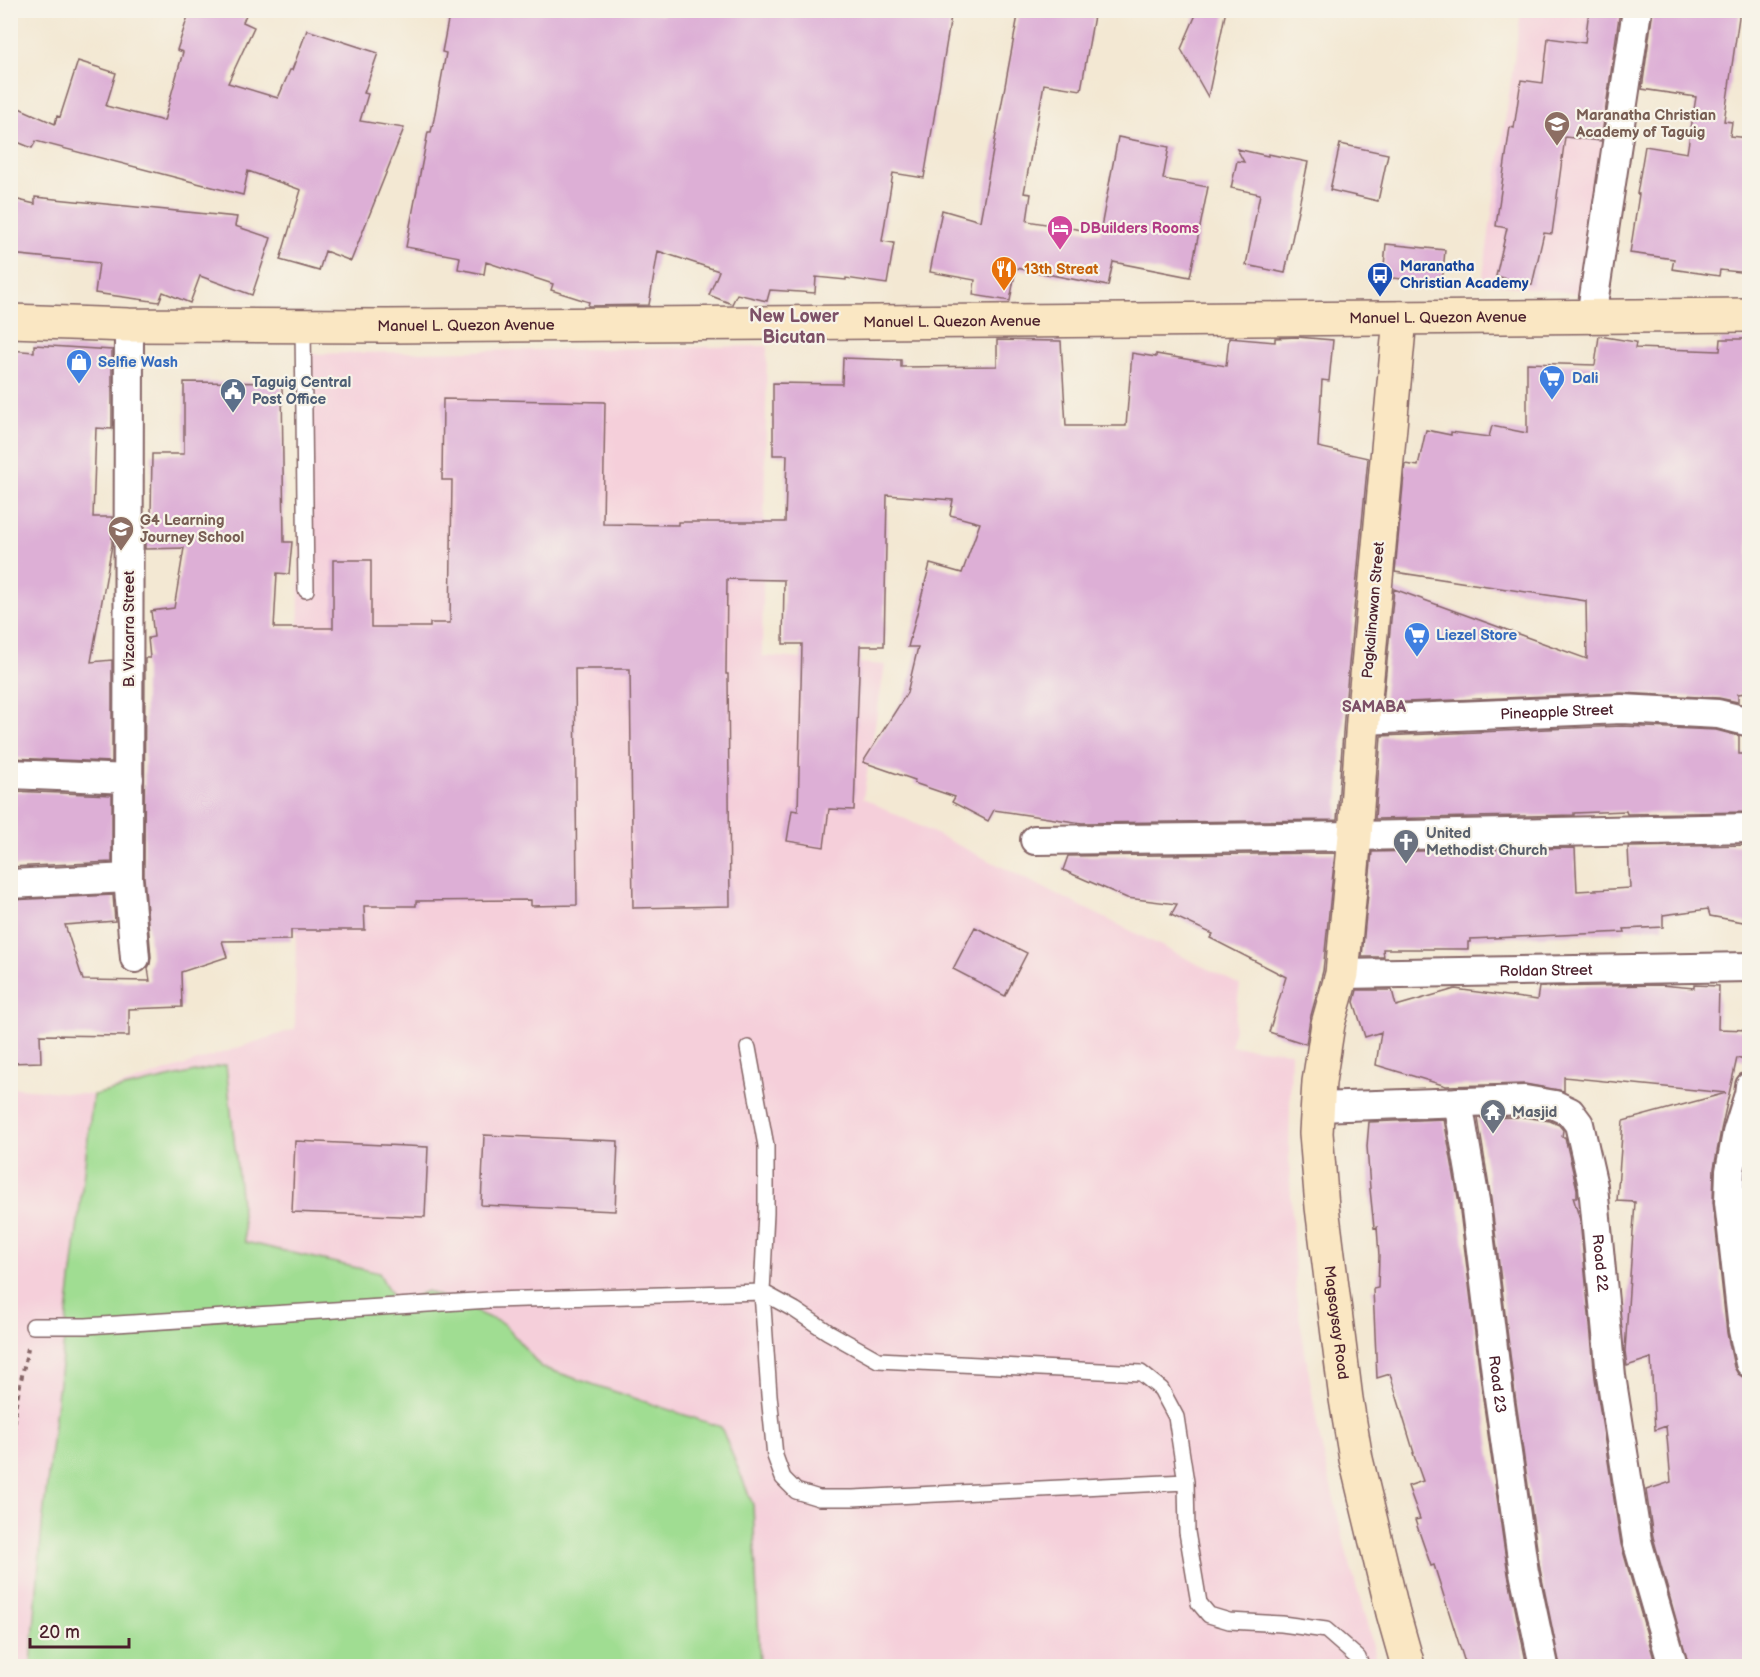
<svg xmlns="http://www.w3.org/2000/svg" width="1760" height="1677" font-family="'Balsamiq Sans',sans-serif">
  <rect width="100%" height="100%" fill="#f7f3e8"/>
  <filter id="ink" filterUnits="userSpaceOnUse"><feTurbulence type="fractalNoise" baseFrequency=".0167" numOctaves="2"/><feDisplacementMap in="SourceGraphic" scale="12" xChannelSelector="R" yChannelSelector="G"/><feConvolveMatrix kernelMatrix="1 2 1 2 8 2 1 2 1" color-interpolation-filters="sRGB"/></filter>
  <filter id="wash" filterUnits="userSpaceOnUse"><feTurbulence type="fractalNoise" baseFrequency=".008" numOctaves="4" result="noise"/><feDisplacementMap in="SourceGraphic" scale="24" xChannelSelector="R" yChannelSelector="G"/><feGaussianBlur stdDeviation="1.35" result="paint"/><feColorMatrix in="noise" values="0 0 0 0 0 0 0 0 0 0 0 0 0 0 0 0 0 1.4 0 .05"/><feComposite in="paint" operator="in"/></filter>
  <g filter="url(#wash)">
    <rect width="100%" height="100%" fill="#f3e8d3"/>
    <path fill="#f5cfda" d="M1521,11H1632L1590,295L1482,283Z
      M767,346L762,656L885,665L863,798L1240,985L1231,1046L1291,1052L1289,1157L1296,1296L1319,1435L1347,1554L1379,1666H11L10,1087L93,1095L295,1029L301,354Z"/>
    <path fill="#a0dd92" stroke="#757e5e" stroke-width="1.5" d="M226,1065L245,1242L379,1273L396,1304L427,1291L504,1324L541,1367L721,1427L753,1505L760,1666H31L42,1526L93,1095Z"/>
    <g id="blocks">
      <path fill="#ddafd6" d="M190,10H248L243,22L254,27L228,83L278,98L290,70H292L307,30L378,53L364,93L368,94L360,121L404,128L351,261L325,251L319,271L280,260L301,190L248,171L243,195L36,141L32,148L10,139V104L55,124L57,116L60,117L78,61L116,73L106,106L164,121L183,52L177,50Z
        M450,10H636L663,15L664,10H952L924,178L893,173L882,241L894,243L887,284L846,278V280L816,277L815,293L770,290L767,301L737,294L732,304L709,295L719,271L658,251L649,305L588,306L589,302L551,290L553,284L486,262L484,274L458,269L460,257L406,247L428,132H431L434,119L446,53L442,52Z
        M1019,10H1095L1081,90L1044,84L1024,193L1031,194L1027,221L1100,233L1118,137L1169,147L1163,179L1208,187L1190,277L1113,262L1108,286L1016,268L1010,301L973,295L975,280L930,272L942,210L980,221Z
        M1198,10H1226L1208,97L1181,49Z
        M1589,10H1620L1601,141L1565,137L1552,234L1544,233L1532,285L1496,276L1507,228L1496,226L1510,127L1514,128L1521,80L1543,83L1548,38L1585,43Z
        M1653,10H1740L1724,121L1732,122L1730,136L1749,138V273L1720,270L1719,276L1672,269L1674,259L1630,253L1639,194H1637L1645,146L1687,153L1696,97L1642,89Z
        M1340,144L1388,154L1378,201L1330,190Z
        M1237,149L1268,156V154L1308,162L1285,273L1246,265L1260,194L1231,188L1237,161L1244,162Z
        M35,197L237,217L235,226L271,238L252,295L200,276L190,303L163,292L159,302L95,293L99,263L10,254V198L35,204Z
        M1386,244L1445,250L1442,283L1383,277Z
        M1599,336L1636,342L1635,348L1720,351L1721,339H1749V454L1746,511H1749L1746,693L1738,694V702L1719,698L1621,693L1383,703L1394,589L1587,659L1586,601L1395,572L1405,464L1418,466L1426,430L1451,435V432L1489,437L1492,426L1527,433V363L1595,365Z
        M1297,337L1333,340L1329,381L1322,380L1318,447L1368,458L1344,718L1337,820L1082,823L994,810L988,821L952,802L955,797L914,783L915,780L863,762L907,693L918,647H908L930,564L962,573L980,523L950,515L953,500L887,495L884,646H860L854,810L829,809L824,847L787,841L792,810L798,811L802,644H783L784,580L727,579L726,674H728L730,906L633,908L630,669H575L577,905L531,906V900L416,901V906H364L365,930H291V940L222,941L227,957L181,972L182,1007L129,1009V1036L40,1035L41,1062L10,1063V900L113,895L115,921L65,925L83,980L150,981L148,968L150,964L151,957L144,877L145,658H150L148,638L154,637L151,611L174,608L184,548L145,549V518H147V515H151L152,454H184V382L282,383L284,542H292L289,574L277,573L274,628H333V560H371V627H430V623H450L452,480H442L443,399L605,402L603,524L678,525V522H785L787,455H773V383L842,384L843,358L901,360V367L997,366V340L1061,341L1066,426H1126L1132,353L1156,357V354L1226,366L1229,338L1275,342V338Z
        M34,345L112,350V429L96,428L93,517H112V545L91,662L112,660V762L10,758V350L34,352Z
        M1622,726L1716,730L1739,736V754H1749V812L1627,814L1626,811L1574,813V815L1375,819L1381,736Z
        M10,791L112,795V862L10,867Z
        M1749,845V923L1710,916L1708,909L1663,915V927L1624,929L1625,932L1470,939V942H1468V949H1383L1384,957H1362L1372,852L1575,848L1577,891L1630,888L1628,847Z
        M1335,853L1323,971L1310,1019L1306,1044L1269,1032L1286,977L1210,938L1213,934L1171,915L1177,904L1127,898L1063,870L1068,856Z
        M975,927L1027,953L1005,996L953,969Z
        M1660,985L1694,988V985L1719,986L1718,1029L1748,1030L1744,1060L1737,1058L1721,1130L1714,1168L1713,1202L1727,1333L1734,1367L1738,1374L1746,1379L1749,1393V1666H1689L1653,1537L1646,1490L1671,1482L1666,1426L1655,1430L1651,1358L1627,1366L1625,1351L1635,1202L1617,1201L1623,1121L1726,1093L1564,1077V1091L1525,1084L1446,1086L1376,1065L1381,1032L1365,1037L1354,1002L1357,990H1392L1396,1006L1455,989L1537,1000L1539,987Z
        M1524,1117L1550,1121L1559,1125L1563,1130L1562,1137H1565L1577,1189V1197H1573L1580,1220L1595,1378L1621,1544L1656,1666H1560L1540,1569L1515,1395L1491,1199L1478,1118Z
        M1444,1119L1459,1203L1483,1399L1508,1574L1527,1666H1466L1434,1565L1431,1566L1415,1520L1420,1519L1408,1486L1423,1481L1413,1453H1414L1390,1374L1377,1378L1373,1289L1378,1288L1379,1256L1377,1227L1374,1228L1370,1189L1367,1146L1369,1122Z
        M484,1135L618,1141L615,1211L481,1205Z
        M295,1141L428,1147L425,1217L292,1212Z
        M1749,1156V1214H1747L1746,1201V1173Z"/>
    </g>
  </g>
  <g filter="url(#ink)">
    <use href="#blocks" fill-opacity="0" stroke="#856566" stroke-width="1.5"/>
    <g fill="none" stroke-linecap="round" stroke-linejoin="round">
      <g stroke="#856566" stroke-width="18">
        <path id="lane" d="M303,326L306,590
          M748,1048L766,1146V1213L762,1292L769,1395L775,1456L783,1478L796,1491L819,1498H853L1186,1482
          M33,1326H86L490,1300L762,1292L795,1310L828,1332L878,1360L1141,1373L1161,1389L1176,1417L1186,1482L1187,1532L1199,1603L1209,1615L1229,1621L1282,1624L1326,1630L1358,1658L1361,1666"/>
      </g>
      <g stroke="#856566" stroke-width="32">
        <g id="street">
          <path d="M1591,317L1637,10"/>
          <path d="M129,325L128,878L135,958"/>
          <path id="s1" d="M1363,720L1622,709L1718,714L1750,722"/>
          <path d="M10,774L129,779"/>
          <path d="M1035,840L1355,836L1750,828"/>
          <path d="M10,884L128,878"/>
          <path id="s2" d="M1342,974L1750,967"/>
          <path d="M1750,1086L1749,1094L1737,1133L1730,1171L1729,1202L1743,1330L1750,1363"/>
          <path id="s3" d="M1458,1102L1475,1201L1499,1397L1524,1572L1544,1666"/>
          <path id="s4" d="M1317,1107L1525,1100L1555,1105L1570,1112L1579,1124L1593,1186L1611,1376L1637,1541L1673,1666"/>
        </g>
      </g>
      <g stroke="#856566" stroke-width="36">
        <g id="secondary">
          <path id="s5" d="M1400,318L1363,720L1355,836L1342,974L1328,1024L1319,1082L1316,1133L1322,1207L1346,1399L1356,1459L1393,1613L1408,1666"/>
          <path id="s6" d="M10,321L129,325L386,326L1750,315"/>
        </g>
      </g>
      <path stroke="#856566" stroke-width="4" stroke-dasharray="4.5 4.5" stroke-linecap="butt" d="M11,1666V1498L16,1403L28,1348"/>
      <use href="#lane" stroke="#fff" stroke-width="15"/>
      <use href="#street" stroke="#fff" stroke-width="28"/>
      <use href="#secondary" stroke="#fae7c3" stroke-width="33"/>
    </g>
  </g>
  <defs>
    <g id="school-pin" transform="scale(1.35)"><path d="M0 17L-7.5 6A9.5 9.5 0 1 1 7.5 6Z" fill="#8d6e63" stroke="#f7f3e8"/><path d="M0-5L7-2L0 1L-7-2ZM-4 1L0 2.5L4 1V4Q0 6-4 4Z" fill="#fff"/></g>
    <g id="hotel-pin" transform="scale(1.35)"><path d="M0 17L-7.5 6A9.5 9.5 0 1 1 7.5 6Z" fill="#d1479c" stroke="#f7f3e8"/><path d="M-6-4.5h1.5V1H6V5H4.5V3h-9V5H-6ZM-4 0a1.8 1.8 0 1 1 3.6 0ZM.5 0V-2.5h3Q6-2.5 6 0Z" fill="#fff"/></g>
    <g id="restaurant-pin" transform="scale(1.35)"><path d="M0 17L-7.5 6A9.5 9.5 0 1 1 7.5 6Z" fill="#e8710a" stroke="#f7f3e8"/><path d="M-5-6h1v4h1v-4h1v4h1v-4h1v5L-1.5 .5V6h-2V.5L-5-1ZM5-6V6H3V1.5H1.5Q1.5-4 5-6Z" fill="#fff"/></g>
    <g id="bus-pin" transform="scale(1.35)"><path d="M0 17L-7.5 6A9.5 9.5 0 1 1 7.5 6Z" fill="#1a4fb4" stroke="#f7f3e8"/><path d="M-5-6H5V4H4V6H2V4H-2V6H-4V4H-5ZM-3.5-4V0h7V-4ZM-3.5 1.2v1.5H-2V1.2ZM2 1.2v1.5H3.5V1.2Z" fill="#fff"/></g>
    <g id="shop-pin" transform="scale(1.35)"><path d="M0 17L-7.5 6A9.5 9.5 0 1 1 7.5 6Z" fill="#3f7fe0" stroke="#f7f3e8"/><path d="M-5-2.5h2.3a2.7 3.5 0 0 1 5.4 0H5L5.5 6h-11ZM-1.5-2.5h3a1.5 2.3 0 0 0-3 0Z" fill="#fff"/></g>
    <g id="supermarket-pin" transform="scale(1.35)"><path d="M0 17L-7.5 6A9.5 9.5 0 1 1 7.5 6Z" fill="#3f7fe0" stroke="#f7f3e8"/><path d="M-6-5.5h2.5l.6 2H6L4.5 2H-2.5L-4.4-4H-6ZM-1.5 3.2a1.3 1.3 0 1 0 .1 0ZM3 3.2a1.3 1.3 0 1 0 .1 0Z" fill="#fff"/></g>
    <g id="civic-pin" transform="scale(1.35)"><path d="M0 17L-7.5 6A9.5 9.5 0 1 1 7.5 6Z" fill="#5c6f8a" stroke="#f7f3e8"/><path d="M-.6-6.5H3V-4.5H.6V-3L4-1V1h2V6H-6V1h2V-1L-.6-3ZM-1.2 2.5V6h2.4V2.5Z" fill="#fff"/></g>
    <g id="church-pin" transform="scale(1.35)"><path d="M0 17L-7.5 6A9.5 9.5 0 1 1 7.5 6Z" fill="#6b7280" stroke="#f7f3e8"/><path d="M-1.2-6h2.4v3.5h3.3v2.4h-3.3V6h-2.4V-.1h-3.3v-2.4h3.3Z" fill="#fff"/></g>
    <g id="temple-pin" transform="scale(1.35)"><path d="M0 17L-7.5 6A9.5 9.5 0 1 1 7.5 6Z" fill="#6b7280" stroke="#f7f3e8"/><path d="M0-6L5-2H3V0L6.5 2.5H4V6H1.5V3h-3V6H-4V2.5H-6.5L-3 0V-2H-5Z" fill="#fff"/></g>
  </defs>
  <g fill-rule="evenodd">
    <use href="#school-pin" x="1557" y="124"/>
    <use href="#hotel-pin" x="1060" y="228"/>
    <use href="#restaurant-pin" x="1004" y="269"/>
    <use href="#bus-pin" x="1380" y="275"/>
    <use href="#shop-pin" x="79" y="362"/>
    <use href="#supermarket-pin" x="1552" y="378"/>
    <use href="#civic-pin" x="233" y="391"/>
    <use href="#school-pin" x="121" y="529"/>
    <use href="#supermarket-pin" x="1417" y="635"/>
    <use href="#church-pin" x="1406" y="842"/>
    <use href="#temple-pin" x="1493" y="1112"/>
  </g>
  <g text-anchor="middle" stroke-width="4.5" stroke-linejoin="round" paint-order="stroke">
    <g font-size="15" font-weight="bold" fill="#785e54" stroke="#f7f3e8" text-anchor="start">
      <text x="1576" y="120">Maranatha Christian<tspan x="1576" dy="17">Academy of Taguig</tspan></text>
      <text x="140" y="525">G4 Learning<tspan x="140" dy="17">Journey School</tspan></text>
    </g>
    <g font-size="15" font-weight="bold" fill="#b23c85" stroke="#f7f3e8" text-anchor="start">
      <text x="1080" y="233">DBuilders Rooms</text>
    </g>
    <g font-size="15" font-weight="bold" fill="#164399" stroke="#f7f3e8" text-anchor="start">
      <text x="1400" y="271">Maranatha<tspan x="1400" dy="17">Christian Academy</tspan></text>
    </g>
    <g font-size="15" font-weight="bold" fill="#c56008" stroke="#f7f3e8" text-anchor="start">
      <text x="1024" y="274">13th Streat</text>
    </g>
    <g font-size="15" fill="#4a1f2b" stroke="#f7f3e8">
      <text dy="5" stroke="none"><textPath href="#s6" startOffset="1428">Manuel L. Quezon Avenue</textPath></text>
      <text dy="5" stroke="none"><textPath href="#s6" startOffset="942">Manuel L. Quezon Avenue</textPath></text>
      <text dy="5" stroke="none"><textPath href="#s6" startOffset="456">Manuel L. Quezon Avenue</textPath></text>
      <text transform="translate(1373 610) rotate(-85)" y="5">Pagkalinawan Street</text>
      <text transform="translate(129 629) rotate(-90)" y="5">B. Vizcarra Street</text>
      <text dy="5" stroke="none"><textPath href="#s1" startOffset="194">Pineapple Street</textPath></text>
      <text dy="5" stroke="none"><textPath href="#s2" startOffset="204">Roldan Street</textPath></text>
      <text dy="5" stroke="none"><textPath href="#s4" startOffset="411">Road 22</textPath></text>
      <text dy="5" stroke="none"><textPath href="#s5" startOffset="1011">Magsaysay Road</textPath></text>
      <text dy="5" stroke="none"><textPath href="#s3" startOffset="285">Road 23</textPath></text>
    </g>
    <g font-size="15" font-weight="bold" fill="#366cbe" stroke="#f7f3e8" text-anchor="start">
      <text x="98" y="367">Selfie Wash</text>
      <text x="1572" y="383">Dali</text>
      <text x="1436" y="640">Liezel Store</text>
    </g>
    <g font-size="15" font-weight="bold" fill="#4e5e75" stroke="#f7f3e8" text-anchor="start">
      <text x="252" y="387">Taguig Central<tspan x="252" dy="17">Post Office</tspan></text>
    </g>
    <g font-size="15" font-weight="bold" fill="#5b616d" stroke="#f7f3e8" text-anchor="start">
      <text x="1426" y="838">United<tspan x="1426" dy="17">Methodist Church</tspan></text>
      <text x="1512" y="1117">Masjid</text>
    </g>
    <g font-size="16" font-weight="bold" fill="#7d5167" stroke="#f7f3e8">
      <text x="1374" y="712">SAMABA</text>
    </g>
    <g font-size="18" font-weight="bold" fill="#7d5167" stroke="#f7f3e8">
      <text x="794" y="322">New Lower<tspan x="794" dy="21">Bicutan</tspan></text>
    </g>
  </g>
  <rect width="1760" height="1677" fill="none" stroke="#f7f3e8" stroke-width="36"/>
  <path d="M30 1638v9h99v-9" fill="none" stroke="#4a1f2b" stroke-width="3"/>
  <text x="39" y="1638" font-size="18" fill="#4a1f2b" stroke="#f7f3e8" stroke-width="4.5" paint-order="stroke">20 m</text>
</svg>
